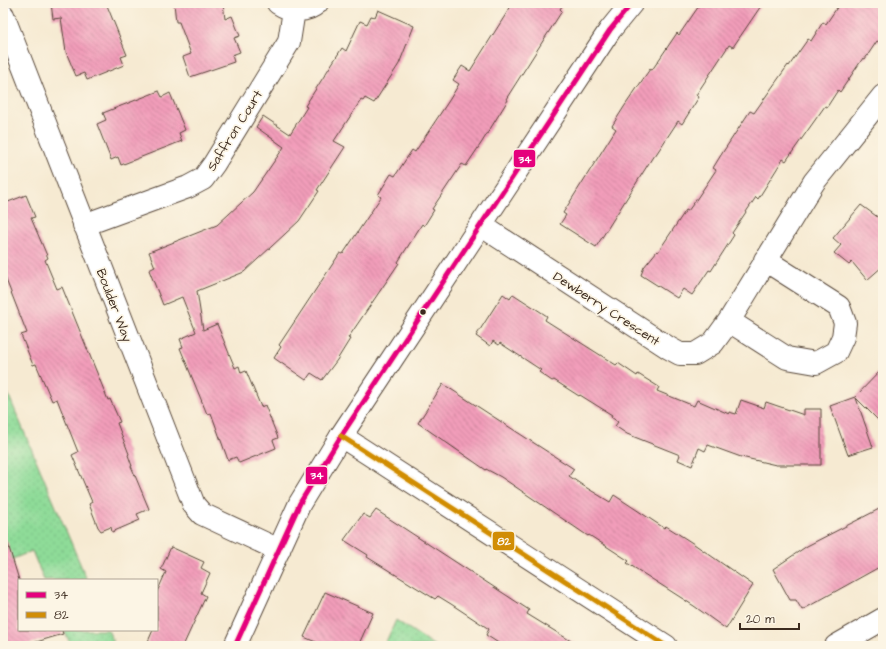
<svg xmlns="http://www.w3.org/2000/svg" width="886" height="649" font-family="'Architects Daughter',sans-serif">
  <defs>
    <pattern id="grass-dots" width="8" height="8" patternUnits="userSpaceOnUse"><rect width="8" height="8" fill="#8edb98"/><path d="M2 2h.1M6 6h.1" fill="none" stroke="#7bbc83" stroke-width="1.8" stroke-linecap="round"/></pattern>
    <pattern id="building-back-hatch" width="6" height="6" patternUnits="userSpaceOnUse"><rect width="6" height="6" fill="#f29dba"/><path d="M-1 5l2 2M0 0l6 6M5-1l2 2" fill="none" stroke="#c58097"/></pattern>
  </defs>
  <rect width="100%" height="100%" fill="#fcf5e5"/>
  <filter id="ink" filterUnits="userSpaceOnUse"><feTurbulence type="fractalNoise" baseFrequency=".025" numOctaves="2"/><feDisplacementMap in="SourceGraphic" scale="8" xChannelSelector="R" yChannelSelector="G"/><feConvolveMatrix kernelMatrix="1 2 1 2 8 2 1 2 1" color-interpolation-filters="sRGB"/></filter>
  <filter id="wash" filterUnits="userSpaceOnUse"><feTurbulence type="fractalNoise" baseFrequency=".012" numOctaves="4" result="noise"/><feDisplacementMap in="SourceGraphic" scale="16" xChannelSelector="R" yChannelSelector="G"/><feGaussianBlur stdDeviation="0.9" result="paint"/><feColorMatrix in="noise" values="0 0 0 0 0 0 0 0 0 0 0 0 0 0 0 0 0 1.4 0 .05"/><feComposite in="paint" operator="in"/></filter>
  <g filter="url(#wash)">
    <rect width="100%" height="100%" fill="#f6ead2"/>
    <path fill="url(#grass-dots)" stroke="#64825b" d="M3,382L87,580H44L32,551L3,563Z
      M396,620L435,646H384Z
      M64,630H108L115,646H71Z"/>
    <g id="blocks">
      <path fill="url(#building-back-hatch)" d="M51,3H106L127,55L121,57L124,65L87,80L84,73L76,76L66,52L61,18L53,19Z
        M174,3H223L225,19L232,16L240,36L234,38L240,52L232,55L234,62L190,77L183,57L191,54L179,22H176Z
        M513,3H564L560,9L562,11L506,99L508,100L482,142L466,166L462,164L432,209L434,210L424,226L422,224L398,262L399,263L348,338L350,339L337,360L322,380L311,373L306,380L274,358L281,347L279,345L340,253L343,254L381,197L378,195L391,174L395,176L412,150L415,152L450,99L459,84L453,80L462,66L470,71Z
        M701,3H763L733,47L729,45L696,95L699,97L682,124L678,121L655,156L654,155L596,247L560,224L566,215L563,213L616,129L612,126L624,107L650,69L652,70L677,33L679,35Z
        M840,3H883V44L877,41L865,59L863,58L840,92L838,90L827,107L825,106L786,161L783,159L758,199L756,197L732,233L734,235L711,271L709,270L692,295L683,289L677,298L641,275L644,267L657,251L658,252L686,210L688,211L696,200L716,170L713,168L721,155L750,111L754,113L788,65L789,66L808,39L811,41L823,22L826,24Z
        M378,10L414,26L399,64L374,103L365,98L363,101L361,100L334,141L345,147L317,190L319,191L299,221L244,272L197,291L203,330L217,324L235,368L239,366L241,373L246,371L261,407L265,405L278,438L273,440L276,448L239,463L236,457L228,460L211,413L207,414L180,348L183,347L180,339L196,332L182,297L163,305L149,270L155,267L149,252L217,225L253,192L284,147L256,127L263,116L290,134L307,107L305,106L342,48L346,51L360,21L367,24L371,16L375,17Z
        M159,91L162,97L170,93L185,130L179,133L182,141L121,165L118,157L111,160L97,124L106,120L103,113Z
        M26,195L35,217L31,218L48,258L45,260L57,289L62,287L108,400L110,399L120,422L117,423L129,454L128,455L132,466H131L149,509L137,514L140,520L112,532L111,527L101,531L98,527L89,504L92,502L72,455L78,452L57,399L52,401L36,364L33,365L21,335L27,333L3,272V204Z
        M861,205L883,221V266L867,280L852,262L849,265L834,253L841,245L833,238Z
        M503,294L510,299L513,294L547,316L545,320L616,365L618,363L637,376L638,374L659,387L657,391L694,406L697,400L729,414V412L736,414L741,400L764,408L766,402L804,415V409H821V465H776L741,457L708,445L705,451L699,448L692,466L678,460L680,455L627,434L615,426L618,422L611,417L612,415L580,395L579,396L554,380L552,381L539,372L541,370L500,343L499,345L493,341L490,346L476,336Z
        M883,368V425L856,398L873,447L848,455L830,406L855,397Z
        M443,384L574,469L569,476L582,485L610,502L614,495L664,528L666,526L694,544L753,585L726,629L694,606L627,563L629,561L589,535L588,536L501,477L486,469V470L418,423Z
        M883,507V565L802,610L796,600H790L773,569L807,546Z
        M376,510L529,610L527,614L579,646H503L486,635L489,629L451,604L438,596L435,599L367,557L368,555L344,540L363,514L370,518Z
        M3,541H7L19,580V630H62L63,634L23,646H3Z
        M171,547L204,562L201,568L210,573L201,593L206,596L183,646H146L153,630H157V592L166,572L161,569Z
        M325,592L373,613L358,646H325L304,637Z"/>
    </g>
  </g>
  <g filter="url(#ink)">
    <use href="#blocks" fill-opacity="0" stroke="#574739" stroke-width="1"/>
    <g fill="none" stroke-linecap="round" stroke-linejoin="round">
      <g stroke="#574739" stroke-width="24">
        <path id="minor" d="M278,3C290,11 306,13 317,3
          M3,15L194,505L202,514L279,550
          M84,225L188,187L203,179L214,164L289,42L294,10
          M482,226L669,348L680,354H695L713,343L729,321L814,182L883,96
          M729,321L787,358L816,363L836,352L843,337L845,323L839,307L765,260
          M341,436L666,646
          M836,646L883,619"/>
      </g>
      <g stroke="#574739" stroke-width="24">
        <path id="tertiary" d="M235,646L300,503L341,436L610,30L632,3"/>
      </g>
      <use href="#minor" stroke="#fff" stroke-width="22"/>
      <use href="#tertiary" stroke="#fff" stroke-width="22"/>
      <g stroke="#fcf5e5" stroke-width="8">
        <path id="bus-1" d="M235,646L300,503L341,436L610,30L632,3"/>
      </g>
      <g stroke="#fcf5e5" stroke-width="8">
        <path id="bus-2" d="M341,436L666,646"/>
      </g>
      <use href="#bus-1" stroke="#e5007d" stroke-width="5"/>
      <use href="#bus-2" stroke="#d18d06" stroke-width="5"/>
    </g>
  </g>
  <circle fill="#3b2a1e" stroke="#fcf5e5" stroke-width="1.5" cx="423" cy="312" r="3.5"/>
  <g text-anchor="middle" stroke-width="3.5" stroke-linejoin="round" paint-order="stroke">
    <g font-size="13" fill="#3b2a1e" stroke="#fcf5e5">
      <text transform="translate(234 130) rotate(-58)" y="5">Saffron Court</text>
      <text transform="translate(115 305) rotate(69)" y="5">Boulder Way</text>
      <text transform="translate(607 308) rotate(33)" y="5">Dewberry Crescent</text>
    </g>
  </g>
  <g stroke="#fcf5e5" stroke-width="1.5">
    <rect x="513" y="149" width="23" height="19" rx="4" fill="#e5007d"/>
    <rect x="305" y="466" width="23" height="19" rx="4" fill="#e5007d"/>
    <rect x="492" y="531" width="23" height="20" rx="4" fill="#d18d06"/>
  </g>
  <g font-size="11" text-anchor="middle" font-weight="bold" fill="#fff">
    <text x="525" y="163">34</text>
    <text x="317" y="479">34</text>
    <text x="504" y="545">82</text>
  </g>
  <rect width="886" height="649" fill="none" stroke="#fcf5e5" stroke-width="16"/>
  <rect x="18" y="579" width="140" height="52" fill="#fcf5e5" stroke="#afa495"/>
  <rect x="26" y="592" width="20" height="6" fill="#e5007d" stroke="#afa495"/>
  <text x="54" y="599" font-size="12" fill="#3b2a1e">34</text>
  <rect x="26" y="612" width="20" height="6" fill="#d18d06" stroke="#afa495"/>
  <text x="54" y="619" font-size="12" fill="#3b2a1e">82</text>
  <path d="M740 623v6h59v-6" fill="none" stroke="#3b2a1e" stroke-width="2"/>
  <text x="746" y="623" font-size="12" fill="#3b2a1e" stroke="#fcf5e5" stroke-width="3" paint-order="stroke">20 m</text>
</svg>
